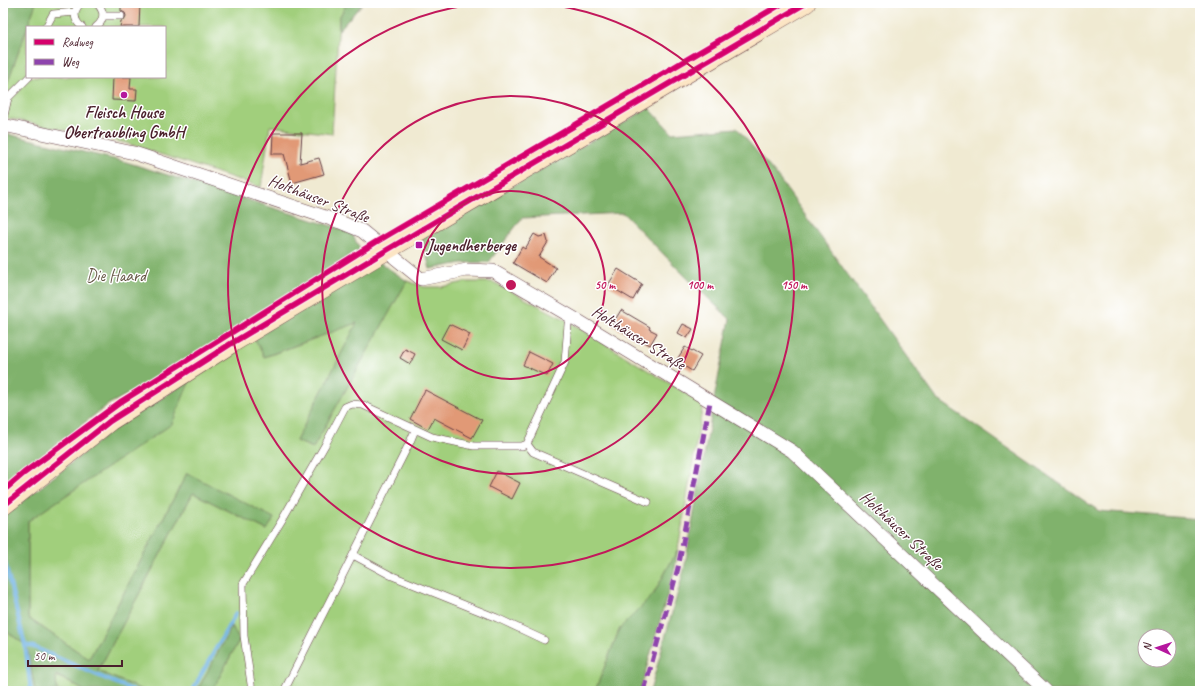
<svg xmlns="http://www.w3.org/2000/svg" width="1203" height="694" font-family="Caveat,sans-serif">
  <rect width="100%" height="100%" fill="#fff"/>
  <filter id="ink" filterUnits="userSpaceOnUse"><feTurbulence type="fractalNoise" baseFrequency=".025" numOctaves="2"/><feDisplacementMap in="SourceGraphic" scale="8" xChannelSelector="R" yChannelSelector="G"/><feConvolveMatrix kernelMatrix="1 2 1 2 8 2 1 2 1" color-interpolation-filters="sRGB"/></filter>
  <filter id="wash" filterUnits="userSpaceOnUse"><feTurbulence type="fractalNoise" baseFrequency=".012" numOctaves="4" result="noise"/><feDisplacementMap in="SourceGraphic" scale="16" xChannelSelector="R" yChannelSelector="G"/><feGaussianBlur stdDeviation="0.9" result="paint"/><feColorMatrix in="noise" values="0 0 0 0 0 0 0 0 0 0 0 0 0 0 0 0 0 1.4 0 .05"/><feComposite in="paint" operator="in"/></filter>
  <g filter="url(#wash)">
    <rect width="100%" height="100%" fill="#f0ead2"/>
    <path fill="#a1cf7c" stroke="#767754" d="M36,3H347L339,18L332,134L270,126L261,187L126,143L3,117V95L27,28V77H165V27H27Z
      M407,281L424,287H441L465,282H493L566,320L703,404L678,549L653,595L620,628L595,691H212L239,640L232,626L197,691H145L98,671L193,493L267,530L187,473L89,659L28,618V521L171,424L190,380L254,337L265,357L358,322L296,441L313,448Z
      M3,629L27,646L35,691H3Z
      M55,675L85,691H57Z"/>
    <path fill="#80b26c" stroke="#65684c" fill-rule="evenodd" d="M3,3H36L3,95Z
      M347,3H363L339,30V18Z
      M649,108L672,133L737,128L777,176L937,399L1099,511L1200,519V691H650L684,570L715,394L730,319L688,279L623,213L522,218L489,262L462,263L430,269L422,238ZM1145,636H1169V660H1145Z
      M3,133L126,162L338,228L352,234L360,249L176,369L109,404L12,478L3,487V398L9,395L3,386Z
      M379,262L407,281L313,448L296,441L357,323L264,357L254,337Z
      M190,380L172,424L28,521V618L89,659L187,473L274,518L267,530L193,493L98,671L145,691H85L56,675L57,691H35L27,646L3,629V517L118,426Z
      M678,549L675,568L640,691H595L620,628L653,595Z
      M232,626L239,640L212,691H197Z"/>
    <g fill="none" stroke-linecap="round" stroke-linejoin="round">
      <path stroke="#6db1e3" stroke-width="4" d="M5,563L25,645L31,691
        M25,645L34,647L92,673L135,691
        M192,691L236,613"/>
    </g>
    <g id="blocks">
      <path fill="#e19976" d="M121,3H140L139,27H120L121,21L124,20L126,16L125,13L121,11Z
        M113,77H131L130,89H137L136,101L112,100Z
        M273,133H302L300,163L319,158L324,174L292,183L284,154H272Z
        M534,234L539,237L546,235L548,242L539,257L556,268L547,283L513,263L522,247L525,249Z
        M618,269L642,284L633,300L608,285Z
        M621,310L650,327L649,329L657,333L650,345L635,337L634,338L612,325Z
        M449,324L470,334L462,350L441,339Z
        M683,324L693,329L687,338L678,333Z
        M685,347L701,356L692,371L676,361Z
        M405,349L415,354L410,364L400,358Z
        M529,352L553,364L547,376L523,365Z
        M425,390L482,420L472,438L434,418L428,429L410,419Z
        M497,471L520,483L512,499L489,487Z"/>
    </g>
  </g>
  <g filter="url(#ink)">
    <use href="#blocks" fill-opacity="0" stroke="#633d44" stroke-width="1"/>
    <g fill="none" stroke-linecap="round" stroke-linejoin="round">
      <g stroke="#633d44" stroke-width="8">
        <path id="service" d="M81,3C73,10 73,20 82,27
          M103,16H121
          M46,27L53,14L75,12
          M96,27C105,20 105,10 96,3
          M3,120L8,98L29,77
          M527,444L533,452L648,502
          M353,555L390,575L497,618L544,640
          M252,691L244,636L243,584L282,520L325,445L345,407L352,404L363,405L432,437L474,446H522L527,444L565,362L568,324L572,317
          M284,691L410,442L415,430"/>
      </g>
      <g stroke="#633d44" stroke-width="14">
        <path id="minor" d="M3,125L134,153L340,222L362,231L421,279L467,270L493,271L572,317L792,451L1046,691"/>
      </g>
      <g stroke="#633d44" stroke-width="20">
        <path id="secondary" d="M3,506L110,421L232,343L387,250L806,3"/>
      </g>
      <use href="#service" stroke="#fff" stroke-width="7"/>
      <use href="#minor" stroke="#fff" stroke-width="13"/>
      <use href="#secondary" stroke="#fce5c4" stroke-width="19"/>
      <path stroke="#8e44ad" stroke-width="5" stroke-dasharray="10 5" stroke-linecap="butt" d="M644,691L678,568L710,402"/>
      <g stroke="#fff" stroke-width="8">
        <path id="cycleway" d="M3,491L24,473L122,401L376,242L783,3
          M3,506L110,421L232,343L387,250L806,3"/>
      </g>
      <use href="#cycleway" stroke="#d6006c" stroke-width="6"/>
    </g>
  </g>
  <g fill="none" stroke="#c2185b" stroke-width="2">
    <circle cx="511" cy="285" r="94"/>
    <circle cx="511" cy="285" r="189"/>
    <path d="M536 3A283 283 0 1 1 486 3"/>
  </g>
  <g fill="#b5179e" stroke="#fff" stroke-width="1.5">
    <circle cx="124" cy="95" r="4"/>
    <rect x="415" y="241" width="8" height="8" rx="2"/>
  </g>
  <g text-anchor="middle" stroke-width="3" stroke-linejoin="round" paint-order="stroke">
    <g font-size="17" font-weight="bold" fill="#4a1f2b" stroke="#fff">
      <text x="124" y="118">Fleisch House<tspan x="124" dy="20">Obertraubling GmbH</tspan></text>
      <text x="427" y="251" text-anchor="start">Jugendherberge</text>
    </g>
    <g font-size="17" fill="#4a1f2b" stroke="#fff">
      <text transform="translate(319 198) rotate(21)" y="6">Holthäuser Straße</text>
      <text transform="translate(639 337) rotate(32)" y="6">Holthäuser Straße</text>
      <text transform="translate(902 530) rotate(43)" y="6">Holthäuser Straße</text>
    </g>
    <g font-size="17" fill="#645443" stroke="#fff">
      <text x="116" y="281">Die Haard</text>
    </g>
  </g>
  <circle cx="511" cy="285" r="6" fill="#c2185b" stroke="#fff" stroke-width="2"/>
  <g font-size="12" text-anchor="middle" font-weight="bold" fill="#c2185b" stroke="#fff" stroke-width="3" stroke-linejoin="round" paint-order="stroke">
    <text x="605" y="289">50 m</text>
    <text x="700" y="289">100 m</text>
    <text x="794" y="289">150 m</text>
  </g>
  <rect width="1203" height="694" fill="none" stroke="#fff" stroke-width="16"/>
  <rect x="26" y="26" width="140" height="52" fill="#ffffff" stroke="#b7a5aa"/>
  <rect x="34" y="39" width="20" height="6" fill="#d6006c" stroke="#b7a5aa"/>
  <text x="62" y="46" font-size="12" fill="#4a1f2b">Radweg</text>
  <rect x="34" y="59" width="20" height="6" fill="#8e44ad" stroke="#b7a5aa"/>
  <text x="62" y="66" font-size="12" fill="#4a1f2b">Weg</text>
  <g transform="translate(1157 648) rotate(273)"><circle r="19" fill="#ffffff" stroke="#b7a5aa"/>
  <path d="M0-3L7 15L0 10L-7 15Z" fill="#b5179e"/>
  <text y="-6" font-size="11" font-weight="bold" text-anchor="middle" fill="#4a1f2b">N</text>
  </g>
  <path d="M28 660v6h94v-6" fill="none" stroke="#4a1f2b" stroke-width="2"/>
  <text x="34" y="660" font-size="12" fill="#4a1f2b" stroke="#ffffff" stroke-width="3" paint-order="stroke">50 m</text>
</svg>
